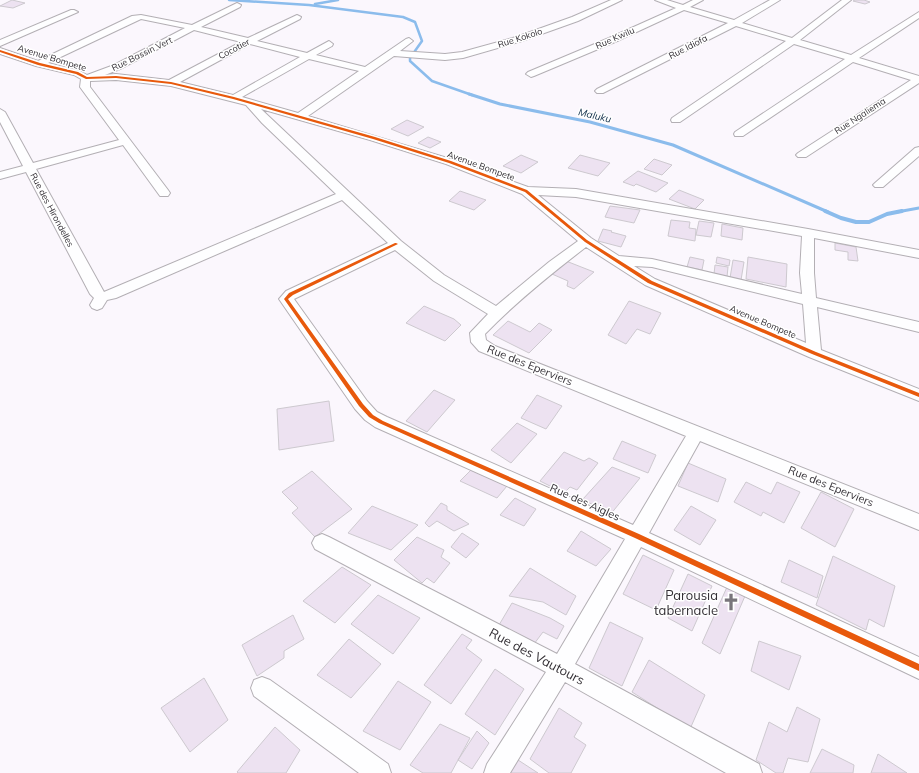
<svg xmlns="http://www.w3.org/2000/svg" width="919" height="773" font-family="Mulish,sans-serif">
  <rect width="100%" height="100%" fill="#fbf7fd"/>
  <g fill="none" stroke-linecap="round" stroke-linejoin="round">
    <path stroke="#8bbcec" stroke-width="2.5" d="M229,0L309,5L403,17L415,22L422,41L410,58V61L432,81L472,95
      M315,4L338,0"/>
    <path stroke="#8bbcec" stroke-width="3" d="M469,94L500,104L590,122L673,145L828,212
      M897,212L919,208"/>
    <path stroke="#8bbcec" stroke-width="4" d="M825,211L841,218L856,222H869L887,214L902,211"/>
  </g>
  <path fill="#ede2f1" stroke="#cdc9cf" d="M12,0L25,3L13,8L0,6Z
    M855,0H864L870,2L865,4L853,1Z
    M407,120L424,127L408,136L391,129Z
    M428,137L441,142L430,148L418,143Z
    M521,155L538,162L521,173L503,166Z
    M580,155L610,163L598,176L568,168Z
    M654,159L672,165L662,175L644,169Z
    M638,171L668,183L656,192L636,184L634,186L623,182Z
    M679,190L704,200L695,209L669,199Z
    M460,191L486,200L474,210L449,201Z
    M610,206L640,210L634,223L605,217Z
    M671,220L690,222L689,228L696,229L695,241L668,236Z
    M699,221L714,223L711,237L696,235Z
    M722,224L743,228L742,240L721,236Z
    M603,229L612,231L611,232L626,236L621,247L598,241Z
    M835,243L856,247L858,261L848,260V252L835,250Z
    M690,257L704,260L702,270L687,267Z
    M717,257L730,260L729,266L716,263Z
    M748,257L787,264L786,287L746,279Z
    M733,260L744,262L741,280L730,278Z
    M566,261L594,272L574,289L567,286L568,281L552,274Z
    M715,265L728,267L727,277L714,274Z
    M629,301L661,313L650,334L637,329L626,344L608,335Z
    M424,306L454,319L461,325L445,341L406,323Z
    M508,321L530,332L539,323L552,330L529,353L493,335Z
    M434,390L455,400L427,432L406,421Z
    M537,395L562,406L546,429L521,418Z
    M329,401L334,441L279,450L277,409Z
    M517,423L537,434L511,463L491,450Z
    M622,441L656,455L648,473L613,459Z
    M564,452L584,461L589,458L598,463L577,490L570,487L564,493L540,481Z
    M688,463L726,479L718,502L678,486Z
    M612,467L640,478L610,515L583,499Z
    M471,470L507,486L497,498L460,481Z
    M312,471L352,509L315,537L292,513L298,508L282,492Z
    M746,482L771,494L777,482L800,492L784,523L763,512L761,516L734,502Z
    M821,492L854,509L835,547L801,528Z
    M515,498L536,509L524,526L500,515Z
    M441,503L447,506V510L469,524L454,531L437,521L429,527L425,523Z
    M372,506L418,525L391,550L348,533Z
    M691,506L716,520L700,545L674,530Z
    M581,531L611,549L596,566L567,551Z
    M462,533L479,544L466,558L451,547Z
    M417,537L444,550L441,557L450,563L434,583L427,578L422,583L394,560Z
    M643,555L674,570L656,610L623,594Z
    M833,556L895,586L884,627L869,619L866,630L816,605Z
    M789,560L823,576L817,598L781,582Z
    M342,567L371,585L335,623L303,601Z
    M530,568L576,596L566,615L543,602L509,596Z
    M688,574L712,586L692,631L668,618Z
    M727,587L745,596L720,654L702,643Z
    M378,595L420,618L393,654L351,624Z
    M512,603L550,618L564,626L557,639L543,632L534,644L499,625Z
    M293,615L304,639L284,651V658L257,676L242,645Z
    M610,622L643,638L622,686L589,668Z
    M462,634L472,640L466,648L482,660L451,704L424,685Z
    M349,639L381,664L351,698L317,675Z
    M759,641L801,656L789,690L751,671Z
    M649,660L705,695L690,729L632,692Z
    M495,669L524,689L495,735L465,714Z
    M204,678L228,720L190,752L161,708Z
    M398,681L431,702L400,750L363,731Z
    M797,707L820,719L808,762L788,758L783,773H776L756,760L769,722L787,732Z
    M559,708L582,723L574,737L586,745L571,773H549L530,759Z
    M440,724L470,738L451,773H423L410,765Z
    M275,727L300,750L286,773H238L237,772Z
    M477,731L489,743L472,769L458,760Z
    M822,749L854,765L853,773H810Z
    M878,754L907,773H871Z
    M515,758L538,773H506Z"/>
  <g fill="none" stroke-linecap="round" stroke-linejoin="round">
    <g stroke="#b3afb4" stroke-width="2">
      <path id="minor" d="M611,0H622L578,21L522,41L463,58L445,60L394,56L308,116L454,160L528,187L576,189L808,229L919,250V258L814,238V273L816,298L919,322V332L817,307L821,350L919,389V401L809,357L645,285L586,247C551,274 516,302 485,334L486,340L495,346L919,514V530L700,441L649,533L919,657V679L641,547L575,664L759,764L762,773H726L565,682L510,773H484L487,764L546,672L315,549L312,543L315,537L322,534L329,537L557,654L625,539L375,427L365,420L355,409L279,299L286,291L388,243L342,200L116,298L107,300L102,308L97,310L92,308L90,305L94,298L90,294L26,172L0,179V172L23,166L0,122V109L5,112L33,163L119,140L80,87L81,79L74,75L36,66L0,54V48L38,61L132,16L141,15L192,25L237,3L241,5L240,7L201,27L248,38L297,15L301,17L300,19L257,41L307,53L329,41L333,44L332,46L316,55L365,67L406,39L409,38L413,41L400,51L445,54L462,52L516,37L572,17ZM141,19L185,28L114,65L87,75L80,71L48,63ZM194,30L241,42L169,80L116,74L105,75L120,69ZM250,44L300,57L233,95L180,82ZM309,59L359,71L298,113L242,97ZM116,80L171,86L246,105L262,123L336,194L104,292L36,169L123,145L160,196H168L170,193L168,190L90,87V81ZM261,109L370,140L446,164L522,194L578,241L549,262L496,306L444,275L401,241ZM538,195L576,197L802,236L800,273L802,294L652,259L619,256L591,238ZM395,250L434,281L488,314L470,333L471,342L479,351L686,436L633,525L387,417L377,412L367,401L294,299ZM634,266L652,267L803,304L806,343L655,279Z
        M655,0H667L683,5L693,0H703L690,7L734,20L770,0H780L742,23L792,38L842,0H851L800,40L851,55L919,12V18L859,58L919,76V83L806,157H798L796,155L798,153L911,80L853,62L743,136H735L734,134L735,132L845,59L794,44L680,122H672L671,120L672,118L786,41L736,26L603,93H597L595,91L597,89L728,23L684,10L615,42L534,76L531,77L526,74L528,72L609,38L676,8Z
        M71,10H74L78,12L0,46V40Z
        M919,147V156L883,187H875L873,185L875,183L915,148Z
        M262,677L270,680L388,764L391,773H359L254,696L251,688L254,680Z"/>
    </g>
    <use href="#minor" fill="#fefeff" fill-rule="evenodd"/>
    <g stroke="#fff" stroke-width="3">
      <path id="cycleway" d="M0,50L40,63L78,72L87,77L116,76L171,82L234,97L375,137L451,161L527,190L587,240L652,281L816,352L919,393V397L812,354L648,283L585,242L525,192L449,163L373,139L233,99L171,84L116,78L86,79L76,74L38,65L0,52Z
        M395,243H396L398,244L293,295L288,299L363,404L373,415L383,421L639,534L919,664V671L635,538L379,423L369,417L359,406L284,299L289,293Z"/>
    </g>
    <use href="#cycleway" fill="#e8590c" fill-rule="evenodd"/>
  </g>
  <defs>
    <g id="church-bare" transform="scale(1.38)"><path d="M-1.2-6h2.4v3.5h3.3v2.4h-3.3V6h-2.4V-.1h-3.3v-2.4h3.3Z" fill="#79757b" stroke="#fff" stroke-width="2.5" paint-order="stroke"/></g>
  </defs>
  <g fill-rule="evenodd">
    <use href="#church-bare" x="731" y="602"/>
  </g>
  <g text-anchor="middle" stroke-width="3" stroke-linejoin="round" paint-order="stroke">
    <g font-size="9" fill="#332f35" stroke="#fff">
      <text transform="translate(520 38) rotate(-18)" y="3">Rue Kokolo</text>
      <text transform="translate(615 38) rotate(-24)" y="3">Rue Kwilu</text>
      <text transform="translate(688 47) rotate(-27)" y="3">Rue Idiofa</text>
      <text transform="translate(234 49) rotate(-28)" y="3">Cocotier</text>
      <text transform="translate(142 54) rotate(-26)" y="3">Rue Bassin Vert</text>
      <text transform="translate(52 58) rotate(17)" y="3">Avenue Bompete</text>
      <text transform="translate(860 116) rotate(-33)" y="3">Rue Ngaliema</text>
      <text transform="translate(481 166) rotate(20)" y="3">Avenue Bompete</text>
      <text transform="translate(52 210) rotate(62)" y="3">Rue des Hirondelles</text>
      <text transform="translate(763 322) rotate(23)" y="3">Avenue Bompete</text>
    </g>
    <g font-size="10" font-style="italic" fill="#112f4a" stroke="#fff">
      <text transform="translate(595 115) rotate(13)" y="4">Maluku</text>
    </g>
    <g font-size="11" fill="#332f35" stroke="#fff">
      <text transform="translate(530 365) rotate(22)" y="4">Rue des Eperviers</text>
      <text transform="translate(831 486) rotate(22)" y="4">Rue des Eperviers</text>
      <text transform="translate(585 502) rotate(24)" y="4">Rue des Aigles</text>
    </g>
    <g font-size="13" fill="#332f35" stroke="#fff" text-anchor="end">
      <text x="718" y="600">Parousia<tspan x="718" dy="15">tabernacle</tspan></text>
    </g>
    <g font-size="13" fill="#332f35" stroke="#fff">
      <text transform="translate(537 656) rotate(28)" y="5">Rue des Vautours</text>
    </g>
  </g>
</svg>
